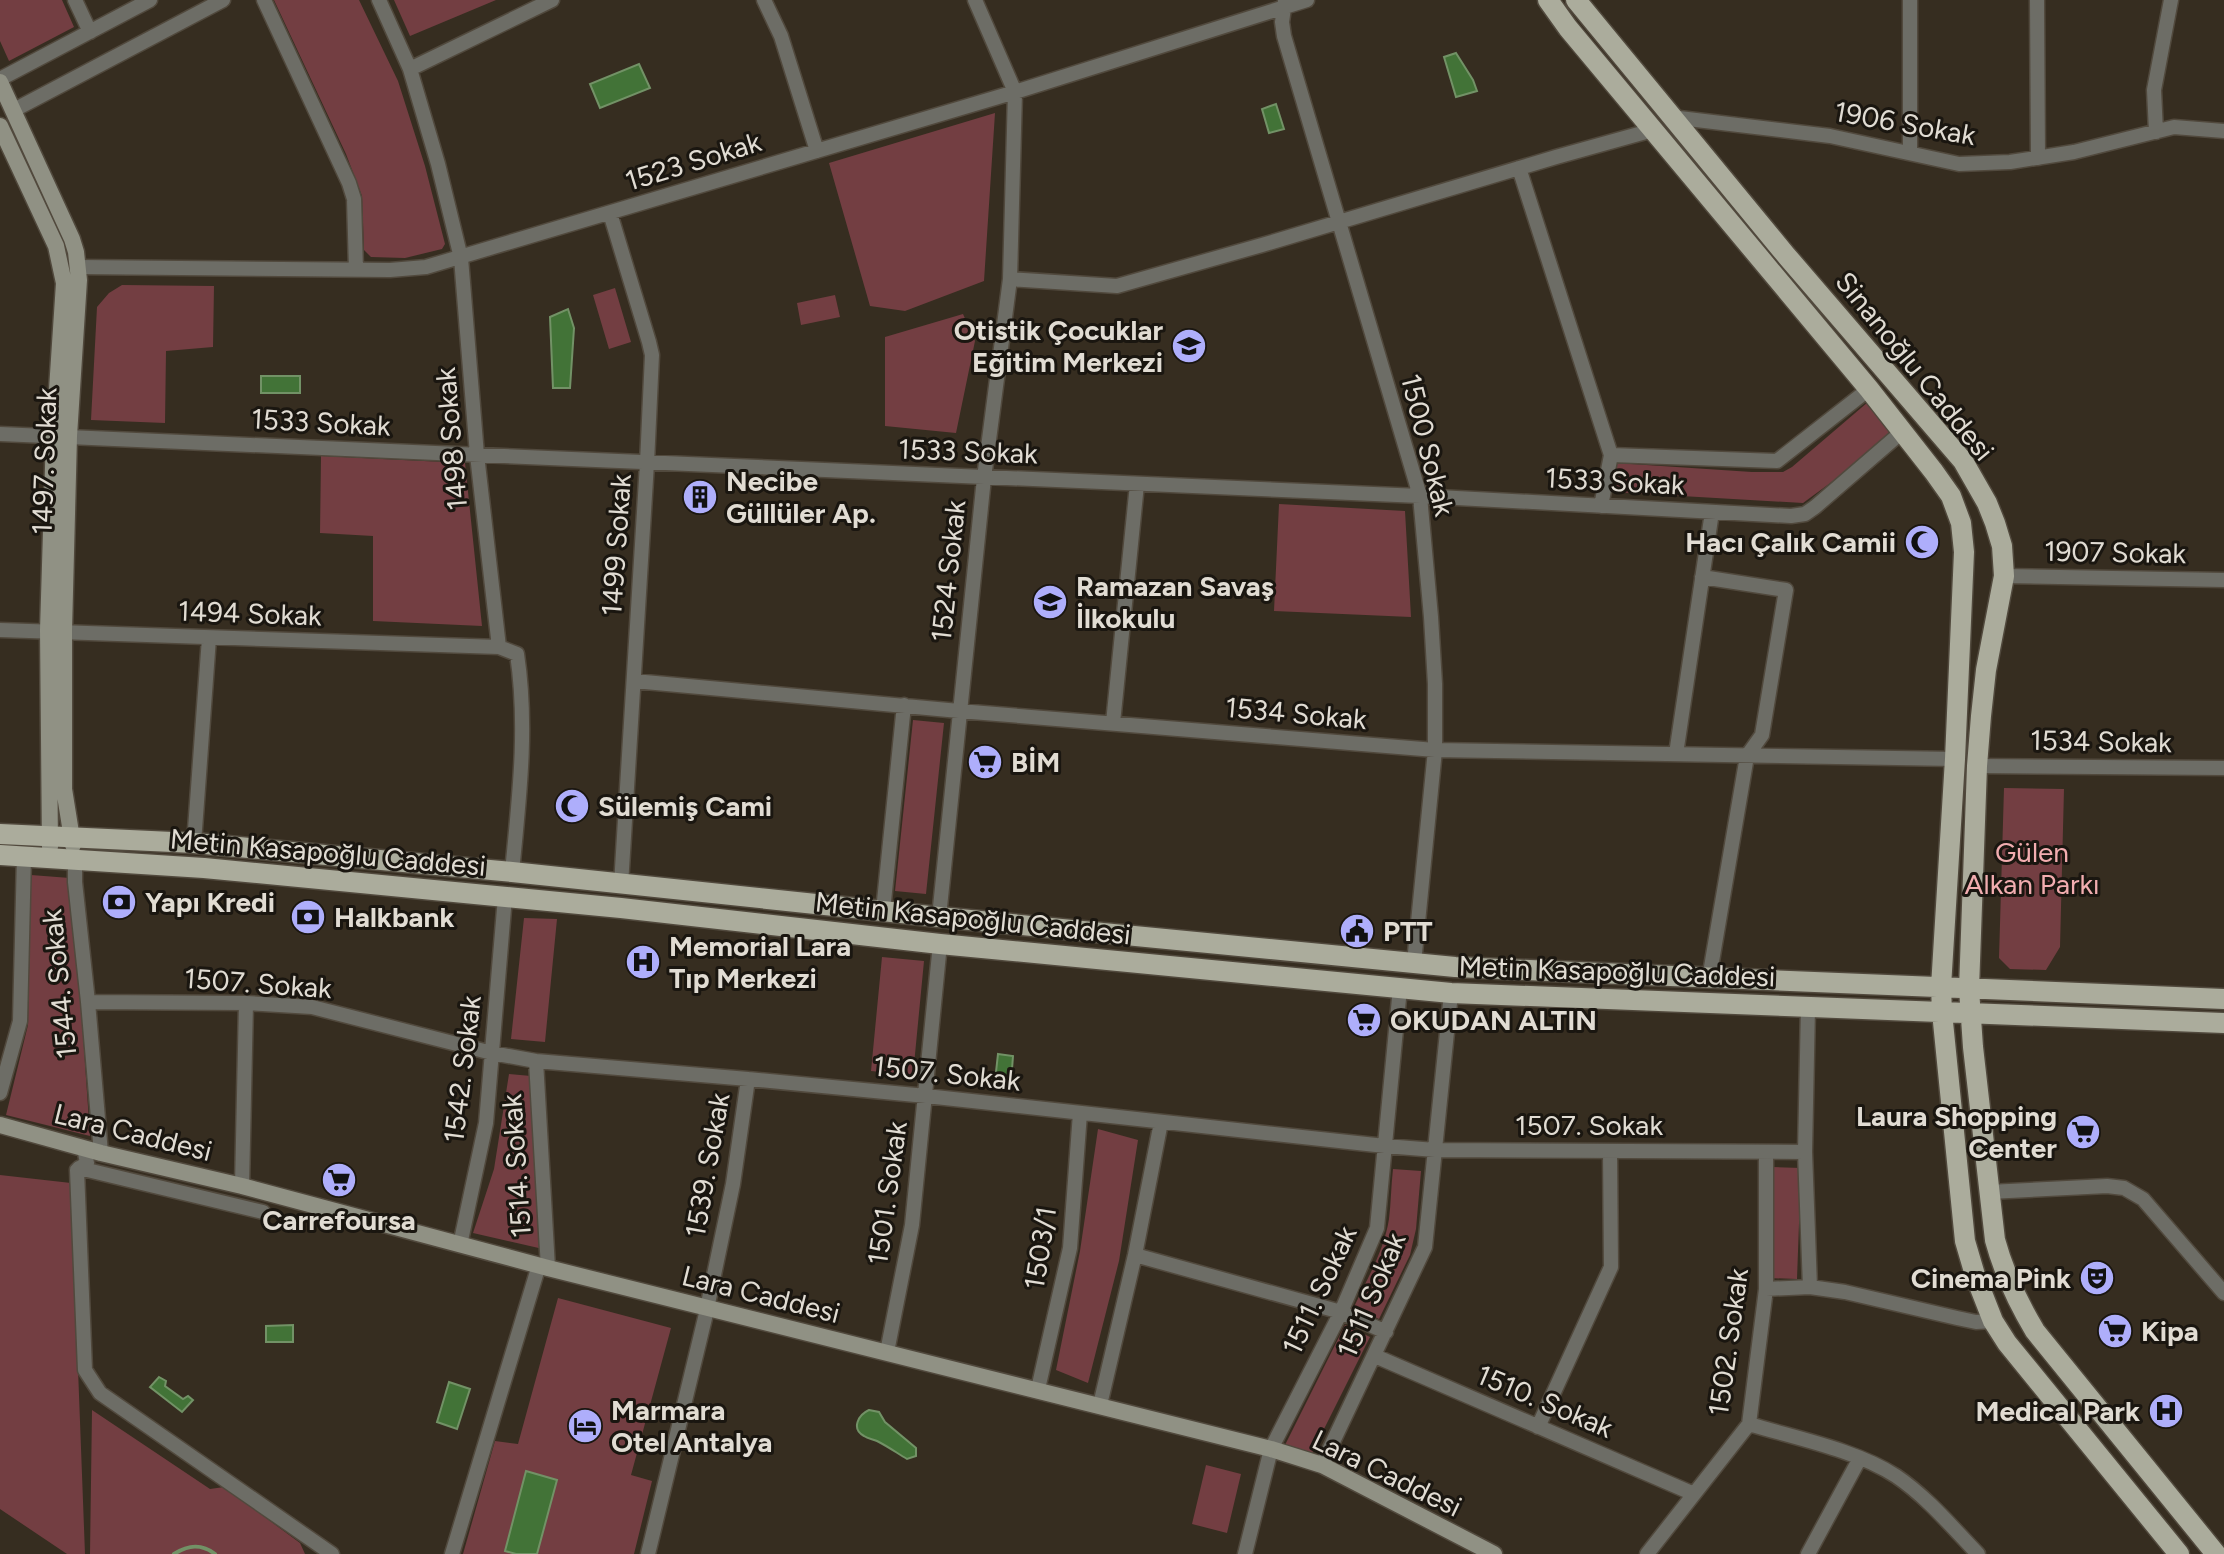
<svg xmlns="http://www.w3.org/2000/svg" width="2224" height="1554" font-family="Figtree,sans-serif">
  <rect width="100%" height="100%" fill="#362d20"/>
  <path fill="#733e42" d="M0,0H62L74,27L9,61L0,41Z
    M274,0H359L398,81L425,166L445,244L442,249L405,258L371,257L364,250L362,196L346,154Z
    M394,0H496L410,36Z
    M995,113L984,281L905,311L870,306L829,163Z
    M122,285L214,286L213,347L166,351L165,423L91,420L97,307L109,293Z
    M615,288L631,342L609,349L593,295Z
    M835,295L840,317L801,325L797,303Z
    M963,314L975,341L956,433L885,426V337Z
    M1868,402L1892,431L1848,470L1803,503L1613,492L1616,463L1752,472H1783L1792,467Z
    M321,456L465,463L482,626L373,621V536L320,533Z
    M1279,504L1405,511L1411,617L1274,611Z
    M913,720L944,723L926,894L895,891Z
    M2004,788L2064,789L2060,947L2046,970L2010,969L1999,958Z
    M31,875L70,878L80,990L90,1136L6,1115L28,1025Z
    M524,918L557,919L545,1042L511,1039Z
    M882,957L924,961L913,1075L871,1071Z
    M509,1074L531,1076L543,1249L473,1233L494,1169Z
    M1098,1129L1138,1140L1119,1261L1088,1383L1056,1370L1080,1251Z
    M1773,1167L1801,1168L1797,1279L1769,1278Z
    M1393,1169L1421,1171L1416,1229L1410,1255L1379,1319L1354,1307C1367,1279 1384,1251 1389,1219C1391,1203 1391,1186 1393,1169Z
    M0,1175L71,1183L85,1554H67L0,1509Z
    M558,1298L671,1328L631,1475L652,1481L634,1554H463L495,1441L518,1444Z
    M1345,1325L1370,1337L1312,1453L1285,1445Z
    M92,1410L210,1489L224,1487L300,1543L305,1554H90Z
    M1206,1465L1241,1474L1227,1533L1192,1524Z"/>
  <path fill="#427337" stroke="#729266" stroke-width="2" d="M1456,53L1473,80L1477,91L1456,97L1444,57Z
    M639,64L650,88L600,108L590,84Z
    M1276,104L1284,129L1269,133L1262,109Z
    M568,309L574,328L570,388H553L550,317Z
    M261,376H300V393H261Z
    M998,1054L1013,1056L1011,1082L995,1081Z
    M293,1325V1342H266V1326Z
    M159,1377L166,1381L165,1386L183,1399L188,1396L193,1400L182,1412L150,1387Z
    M449,1382L470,1389L457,1429L437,1422Z
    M869,1410L879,1412L885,1422L916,1448V1456L907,1459C897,1453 887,1446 877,1441C873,1439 868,1439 864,1436C851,1429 858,1415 869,1410Z
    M526,1471L557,1480L537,1554H516L505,1551Z"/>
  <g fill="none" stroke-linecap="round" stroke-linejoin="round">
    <path stroke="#729266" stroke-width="4" d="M174,1554C188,1545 201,1543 215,1554"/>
    <g stroke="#51493d" stroke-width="17">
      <path id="street" d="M75,0L90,32
        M264,0L349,183L354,199L356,270
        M379,0L410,69L438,164L461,258L477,455L499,647L517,654C528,727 519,799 512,872
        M764,0L781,36L817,151
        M1910,0V152
        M2037,0L2038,158
        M1285,1L1282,22L1284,36L1420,496L1431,617L1435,684V750L1414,963
        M410,69L552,0
        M0,79L150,0
        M14,110L223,0
        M1671,117L1830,136L1959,164L2010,162L2074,152L2174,127L2224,131
        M2156,132L2154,90L2171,0
        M1519,168L1611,455L1601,506
        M610,213L649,342L652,355L647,463L621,885
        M78,267L390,270L426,267L1015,92L1307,0
        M1010,279L1117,286L1262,245L1556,157L1653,130
        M0,434L1420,496L1791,516L1805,514L1815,507L1903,431
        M1611,455L1777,461L1869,389
        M2004,576L2224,580
        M1702,577L1786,590L1762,735L1747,756L1709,979
        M0,630L499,647
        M634,681L959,711L1435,750L1955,759
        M1113,723L1137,484
        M1676,754L1712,512
        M1977,766L2224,768
        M194,843L209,638
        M75,859V882L88,1002L101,1153
        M883,911L904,705
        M939,917L984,478L1010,279L1015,92L975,0
        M88,1002L246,1003L312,1007L492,1053L536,1061L748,1079L926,1096L1385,1146L1435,1150L1805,1152
        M1808,1007L1805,1152L1810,1287
        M536,1061L548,1268
        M0,1093L20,1021L24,856
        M84,1148L87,1163L77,1170L85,1370L100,1393L332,1554
        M79,1168L263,1212
        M242,1186L246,1003
        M1989,1192L2107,1186L2124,1188L2143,1199L2224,1293
        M460,1245L486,1123L505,897
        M1135,1255L1341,1312L1386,1332
        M1766,1289L1810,1287L1845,1292L1957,1318L1976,1322L1993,1321
        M887,1352L912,1225L940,944
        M1375,1356L1694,1494
        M1038,1389L1070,1248L1080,1113
        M1100,1405L1135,1255L1161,1122
        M1749,1424C1795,1438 1856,1450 1896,1476C1927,1497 1952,1527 1978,1554
        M1538,1427L1611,1267L1610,1151
        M1322,1465L1425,1247L1451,993
        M452,1554L539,1265
        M648,1554L705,1318L733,1184L748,1079
        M1245,1554L1271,1449L1341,1312L1377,1228L1400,988
        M1647,1554L1749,1424L1766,1289V1152
        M1808,1554L1860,1458"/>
    </g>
    <g stroke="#51493d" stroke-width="19">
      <path id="secondary" d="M0,82L72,239L76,252L79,280L69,436L64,631V789L73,845
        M0,126L56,246L64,283L54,435L48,630L50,847
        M0,1125L101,1153L242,1186L548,1268L1271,1449L1322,1465L1494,1554"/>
    </g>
    <g stroke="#51493d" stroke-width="23">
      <path id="primary" d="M1548,0L1568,28L1869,389L1934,472L1951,496L1961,523L1964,552L1955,759L1941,987L1942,1012L1965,1241L1975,1275L1993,1321L2007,1343L2179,1554
        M1576,0L1785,254L1963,461L1987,503L1995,523L2002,546L2004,576L1986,670L1981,716L1977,766L1969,989L1973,1047L1995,1240C2004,1273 2017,1301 2035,1331L2216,1554
        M0,834L194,843L512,872L939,917L1455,967L2224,999
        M0,855L204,868L621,908L940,944L1451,993L2224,1023"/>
    </g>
    <use href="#street" stroke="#6d6d66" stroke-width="14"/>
    <use href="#secondary" stroke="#909184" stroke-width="16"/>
    <use href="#primary" stroke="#abac9c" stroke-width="20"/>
  </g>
  <defs>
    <g id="school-disc" transform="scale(1.8)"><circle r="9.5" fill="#aeaefb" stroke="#1a1610"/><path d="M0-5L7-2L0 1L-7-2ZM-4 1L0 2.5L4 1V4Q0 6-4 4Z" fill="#111"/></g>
    <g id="building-disc" transform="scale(1.8)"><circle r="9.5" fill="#aeaefb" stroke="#1a1610"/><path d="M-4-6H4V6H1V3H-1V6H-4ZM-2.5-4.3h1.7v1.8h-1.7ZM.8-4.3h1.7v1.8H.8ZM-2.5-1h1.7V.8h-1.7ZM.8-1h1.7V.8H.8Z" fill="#111"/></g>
    <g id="mosque-disc" transform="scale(1.8)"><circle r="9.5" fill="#aeaefb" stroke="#1a1610"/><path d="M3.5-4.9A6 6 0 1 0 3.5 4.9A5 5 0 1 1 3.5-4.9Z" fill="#111"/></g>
    <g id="supermarket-disc" transform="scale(1.8)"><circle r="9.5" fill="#aeaefb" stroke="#1a1610"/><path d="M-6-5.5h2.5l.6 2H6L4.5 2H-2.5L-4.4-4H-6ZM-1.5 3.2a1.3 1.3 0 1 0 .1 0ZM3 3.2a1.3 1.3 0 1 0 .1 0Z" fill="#111"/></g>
    <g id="bank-disc" transform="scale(1.8)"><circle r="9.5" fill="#aeaefb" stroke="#1a1610"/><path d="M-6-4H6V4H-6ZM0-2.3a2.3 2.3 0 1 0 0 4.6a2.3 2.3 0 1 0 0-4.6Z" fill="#111"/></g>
    <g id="civic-disc" transform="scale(1.8)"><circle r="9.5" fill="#aeaefb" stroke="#1a1610"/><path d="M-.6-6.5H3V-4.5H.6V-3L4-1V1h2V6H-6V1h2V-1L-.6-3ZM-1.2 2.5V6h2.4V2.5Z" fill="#111"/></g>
    <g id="hospital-disc" transform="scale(1.8)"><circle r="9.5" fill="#aeaefb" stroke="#1a1610"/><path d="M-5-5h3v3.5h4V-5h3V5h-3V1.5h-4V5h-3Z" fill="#111"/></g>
    <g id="theatre-disc" transform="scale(1.8)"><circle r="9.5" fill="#aeaefb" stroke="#1a1610"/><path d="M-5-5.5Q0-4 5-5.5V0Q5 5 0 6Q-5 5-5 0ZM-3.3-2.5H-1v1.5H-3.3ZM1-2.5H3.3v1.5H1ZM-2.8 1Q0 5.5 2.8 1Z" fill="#111"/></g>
    <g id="hotel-disc" transform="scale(1.8)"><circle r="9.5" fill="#aeaefb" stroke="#1a1610"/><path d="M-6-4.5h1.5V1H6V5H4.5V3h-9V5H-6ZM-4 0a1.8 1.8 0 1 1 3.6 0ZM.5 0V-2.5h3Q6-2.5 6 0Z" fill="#111"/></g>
  </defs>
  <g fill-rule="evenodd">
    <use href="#school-disc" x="1189" y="346"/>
    <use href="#building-disc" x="700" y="497"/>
    <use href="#mosque-disc" x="1922" y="542"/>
    <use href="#school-disc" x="1050" y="602"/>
    <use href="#supermarket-disc" x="985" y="762"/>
    <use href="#mosque-disc" x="572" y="806"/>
    <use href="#bank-disc" x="119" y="902"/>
    <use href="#bank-disc" x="308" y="917"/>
    <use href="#civic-disc" x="1357" y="931"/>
    <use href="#hospital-disc" x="643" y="962"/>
    <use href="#supermarket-disc" x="1364" y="1020"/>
    <use href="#supermarket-disc" x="2083" y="1132"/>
    <use href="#supermarket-disc" x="339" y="1180"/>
    <use href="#theatre-disc" x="2097" y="1278"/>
    <use href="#supermarket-disc" x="2115" y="1331"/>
    <use href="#hospital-disc" x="2166" y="1411"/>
    <use href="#hotel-disc" x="585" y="1426"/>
  </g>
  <g text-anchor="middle" stroke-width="6" stroke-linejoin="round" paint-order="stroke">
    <g font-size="28" fill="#e1dcd3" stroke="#1a1610">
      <text transform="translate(1905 123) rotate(10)" y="10">1906 Sokak</text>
      <text transform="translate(693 161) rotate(-17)" y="10">1523 Sokak</text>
      <text transform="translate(1915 366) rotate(51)" y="10">Si̇nanoğlu Caddesi</text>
      <text transform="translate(321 422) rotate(3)" y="10">1533 Sokak</text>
      <text transform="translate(451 439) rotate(-95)" y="10">1498 Sokak</text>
      <text transform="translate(1428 445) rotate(76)" y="10">1500 Sokak</text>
      <text transform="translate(968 451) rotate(2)" y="10">1533 Sokak</text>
      <text transform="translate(44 461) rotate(-88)" y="10">1497. Sokak</text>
      <text transform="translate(1615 481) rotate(3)" y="10">1533 Sokak</text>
      <text transform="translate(616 545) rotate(-86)" y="10">1499 Sokak</text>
      <text transform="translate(2115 552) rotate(1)" y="10">1907 Sokak</text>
      <text transform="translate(948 571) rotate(-84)" y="10">1524 Sokak</text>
      <text transform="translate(250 613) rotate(2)" y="10">1494 Sokak</text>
      <text transform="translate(1296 713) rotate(5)" y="10">1534 Sokak</text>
      <text transform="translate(2101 741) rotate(1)" y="10">1534 Sokak</text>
      <text transform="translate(328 852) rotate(5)" y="10">Metin Kasapoğlu Caddesi</text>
      <text transform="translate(973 918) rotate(6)" y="10">Metin Kasapoğlu Caddesi</text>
      <text transform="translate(1617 971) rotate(2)" y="10">Metin Kasapoğlu Caddesi</text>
      <text transform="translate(258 983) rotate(4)" y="10">1507. Sokak</text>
      <text transform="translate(59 984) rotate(-96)" y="10">1544. Sokak</text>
      <text transform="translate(462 1069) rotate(-83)" y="10">1542. Sokak</text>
      <text transform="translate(947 1073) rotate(6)" y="10">1507. Sokak</text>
      <text x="1589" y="1135">1507. Sokak</text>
      <text transform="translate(133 1132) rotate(14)" y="10">Lara Caddesi</text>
      <text transform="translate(707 1165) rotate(-80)" y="10">1539. Sokak</text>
      <text transform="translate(516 1166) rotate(-94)" y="10">1514. Sokak</text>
      <text transform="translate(887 1193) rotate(-82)" y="10">1501. Sokak</text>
      <text transform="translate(1040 1248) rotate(-81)" y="10">1503/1</text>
      <text transform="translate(1319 1290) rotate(-65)" y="10">1511. Sokak</text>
      <text transform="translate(761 1294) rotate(14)" y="10">Lara Caddesi</text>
      <text transform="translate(1371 1295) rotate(-67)" y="10">1511 Sokak</text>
      <text transform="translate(1728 1342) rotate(-82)" y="10">1502. Sokak</text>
      <text transform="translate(1545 1401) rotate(23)" y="10">1510. Sokak</text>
      <text transform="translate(1387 1473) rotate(26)" y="10">Lara Caddesi</text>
    </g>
    <g font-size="28" font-weight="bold" fill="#e1dcd3" stroke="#1a1610" text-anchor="start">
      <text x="1163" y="340" text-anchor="end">Otistik Çocuklar<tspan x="1163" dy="32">Eğitim Merkezi</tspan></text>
      <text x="726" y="491">Necibe<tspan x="726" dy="32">Güllüler Ap.</tspan></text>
      <text x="1896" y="552" text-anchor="end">Hacı Çalık Camii</text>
      <text x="1076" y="596">Ramazan Savaş<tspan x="1076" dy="32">İlkokulu</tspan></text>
      <text x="1011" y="772">BİM</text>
      <text x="598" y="816">Sülemiş Cami</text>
      <text x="145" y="912">Yapı Kredi</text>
      <text x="334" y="927">Halkbank</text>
      <text x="1383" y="941">PTT</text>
      <text x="669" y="956">Memorial Lara<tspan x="669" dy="32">Tıp Merkezi</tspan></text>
      <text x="1390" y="1030">OKUDAN ALTIN</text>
      <text x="2057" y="1126" text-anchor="end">Laura Shopping<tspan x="2057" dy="32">Center</tspan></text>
      <text x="339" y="1230" text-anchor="middle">Carrefoursa</text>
      <text x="2071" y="1288" text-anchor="end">Cinema Pink</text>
      <text x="2141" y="1341">Kipa</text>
      <text x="611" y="1420">Marmara<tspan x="611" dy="32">Otel Antalya</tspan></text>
      <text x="2140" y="1421" text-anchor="end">Medical Park</text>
    </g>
    <g font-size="28" fill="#f2adb0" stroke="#1a1610">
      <text x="2032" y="862">Gülen<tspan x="2032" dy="32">Alkan Parkı</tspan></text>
    </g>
  </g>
</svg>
